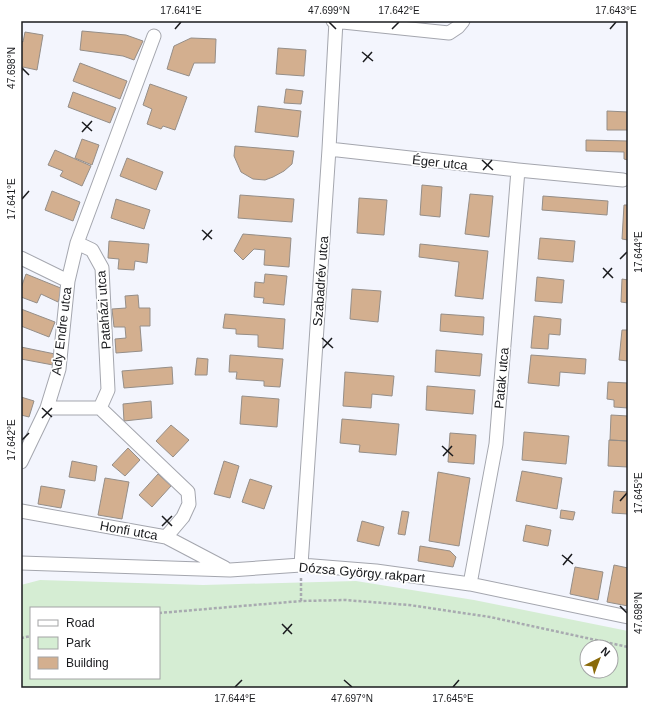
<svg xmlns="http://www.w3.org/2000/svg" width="649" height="709" font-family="Arial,sans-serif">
  <rect width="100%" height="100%" fill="#f3f5fd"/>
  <path fill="#d5edd3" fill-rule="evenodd" d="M40,580L203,585L356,581L474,600L628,631V688H21V585ZM31,608H159V678H31ZM587,647H611V671H587Z"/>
  <path fill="#d3af8f" stroke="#958e88" d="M82,31L126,35L143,41L134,60L123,56L80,50Z
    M25,32L43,35L37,70L23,67L21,76V41L23,42Z
    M191,38L216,39L215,63H194L189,76L167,69L174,46Z
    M278,48L306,50L304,76L276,74Z
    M80,63L127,81L120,99L73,81Z
    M150,84L187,97L175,130L163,126L161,129L147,124L152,109L143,105Z
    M286,89L303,91L301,104L284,103Z
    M73,92L116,108L110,123L68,107Z
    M258,106L301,111L298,137L255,132Z
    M607,111L628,112V130H607Z
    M82,139L99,145L92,165L75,158Z
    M586,140L628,141V160L624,159V152L586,151Z
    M235,146L294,151L292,164L284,171L273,177L265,180L253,179L241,172L234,156Z
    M55,150L91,166L82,186L60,176L63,171L48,165Z
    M127,158L163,172L156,190L120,176Z
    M422,185L442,187L440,217L420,215Z
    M52,191L80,202L73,221L45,210Z
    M470,194L493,196L489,237L465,234Z
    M240,195L294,199L292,222L238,218Z
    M543,196L608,201L607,215L542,210Z
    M359,198L387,200L384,235L357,233Z
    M116,199L150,210L144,229L111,218Z
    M624,205H628V240L622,239Z
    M243,234L291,238L289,267L264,265L265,250L254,249L243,260L234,251Z
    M540,238L575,241L573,262L538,259Z
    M109,241L149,244L147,263L135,261L134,270L118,269L119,259L108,258Z
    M420,244L488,251L483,299L455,296L459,262L419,257Z
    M26,274L63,289L58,302L41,294L37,303L21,297V288Z
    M265,274L287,276L284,305L263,303L264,298L254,297L255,282L264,283Z
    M537,277L564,280L562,303L535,301Z
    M622,279L628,280V303L621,302Z
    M352,289L381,291L378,322L350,319Z
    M138,295L139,308H150V326H140L142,351L116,353L115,339L126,338L125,327H114L112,309L126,308L125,296Z
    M21,309L55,322L49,337L21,326Z
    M225,314L285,319L283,349L258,347V335L236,334V329L223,328Z
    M441,314L484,317L483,335L440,331Z
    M534,316L561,319L560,335L549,334L548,349L531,348Z
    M622,330H628V361L619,360Z
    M21,347L55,354L53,365L21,359Z
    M436,350L482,354L480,376L435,372Z
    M230,355L283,359L280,387L264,386V381L236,379L237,372H229Z
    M531,355L586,359L585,374L560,372L559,386L528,383Z
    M197,358L208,359L207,375H195Z
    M172,367L173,384L124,388L122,371Z
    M345,372L394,376L392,396L372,394L371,408L343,406Z
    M608,382L628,383V408L614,407V400L607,399Z
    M427,386L475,390L473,414L426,410Z
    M242,396L279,399L277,427L240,424Z
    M21,397L34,401L29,417L21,415Z
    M151,401L152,418L124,421L123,404Z
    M611,415L628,416V441L610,440Z
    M342,419L399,424L396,455L359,452L360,445L340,443Z
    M171,425L189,440L173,457L156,441Z
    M524,432L569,436L566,464L522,460Z
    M450,433L476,435L474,464L448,462Z
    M609,440L628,441V467L608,466Z
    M128,448L140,460L125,476L112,465Z
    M72,461L97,466L95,481L69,477Z
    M224,461L239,466L230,498L214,494Z
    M522,471L562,478L557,509L516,501Z
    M438,472L470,478L459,546L429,541Z
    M158,474L171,486L152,507L139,495Z
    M105,478L129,482L122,519L98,515Z
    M250,479L272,486L264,509L242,502Z
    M41,486L65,490L61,508L38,504Z
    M614,491L628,492V514L612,513Z
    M561,510L575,512L573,520L560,518Z
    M402,511L409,512L405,535L398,534Z
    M362,521L384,527L379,546L357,541Z
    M526,525L551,530L548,546L523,541Z
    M420,546L450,551L456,557L453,567L418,561Z
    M614,565L628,568V606L607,602Z
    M575,567L603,572L598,600L570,594Z"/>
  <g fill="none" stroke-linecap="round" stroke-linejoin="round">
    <g stroke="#a4a6ae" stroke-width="15">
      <path id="minor" d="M333,21L449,33L458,27L463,21
        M329,149L518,170L623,180
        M77,243L92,250L102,268L108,390L100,408L188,492L189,504L183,517L166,537
        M21,258L68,281
        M47,408H100
        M21,462L47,408L59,369L68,281L77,243L154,36
        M21,511L166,537L225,568
        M21,563L230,570L301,565L376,571L470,584L628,617
        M301,565L329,149L336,21
        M470,584L496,444L518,170"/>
    </g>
    <path stroke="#a8aab0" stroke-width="2.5" stroke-dasharray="3 2" stroke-linecap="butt" d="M301,601V578
      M159,613L301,601L345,600L409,605L490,617L628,647
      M21,638L31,636"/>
    <use href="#minor" stroke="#fff" stroke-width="13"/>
  </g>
  <path fill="none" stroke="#1a1b1e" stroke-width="1.5" d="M329,22L336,29M175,29L181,22M392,29L399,22M610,29L616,22M362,52L373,61M363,62L372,52M22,68L29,75M82,122L92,131M82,132L92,121M482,160L493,170M483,170L492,160M22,199L29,191M202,230L212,239M203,240L212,230M620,259L627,252M603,268L613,278M603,278L612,268M322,338L333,348M323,348L332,338M42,408L52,417M42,418L52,408M22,440L29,433M442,446L453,456M443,456L452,446M620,501L627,493M162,516L172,526M162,526L172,516M562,555L573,564M563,565L572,554M620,606L627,613M282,624L292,634M283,634L292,624M344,680L352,687M235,687L242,680M453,687L459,680"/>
  <g text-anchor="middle" stroke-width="3.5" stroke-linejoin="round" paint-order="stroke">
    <g font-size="13" fill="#1a1b1e" stroke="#fff">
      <text transform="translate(440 162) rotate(6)" y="5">Éger utca</text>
      <text transform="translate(320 281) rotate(-86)" y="5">Szabadrév utca</text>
      <text transform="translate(103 310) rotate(-94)" y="5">Pataházi utca</text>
      <text transform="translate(61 331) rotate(-83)" y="5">Ady Endre utca</text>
      <text transform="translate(501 378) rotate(-85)" y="5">Patak utca</text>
      <text transform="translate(129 530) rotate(10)" y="5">Honfi utca</text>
      <text transform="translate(362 572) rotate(5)" y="5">Dózsa György rakpart</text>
    </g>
  </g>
  <rect width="649" height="709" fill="none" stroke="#ffffff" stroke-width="44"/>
  <rect x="30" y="607" width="130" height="72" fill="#ffffff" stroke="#a3a4a5"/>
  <rect x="38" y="620" width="20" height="6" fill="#ffffff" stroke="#a3a4a5"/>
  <text x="66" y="627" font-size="12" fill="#1a1b1e">Road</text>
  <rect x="38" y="637" width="20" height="12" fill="#d5edd3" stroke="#a3a4a5"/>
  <text x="66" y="647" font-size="12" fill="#1a1b1e">Park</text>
  <rect x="38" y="657" width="20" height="12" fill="#d3af8f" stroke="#a3a4a5"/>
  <text x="66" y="667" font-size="12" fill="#1a1b1e">Building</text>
  <g transform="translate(599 659) rotate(42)"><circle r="19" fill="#ffffff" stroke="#a3a4a5"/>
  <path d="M0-3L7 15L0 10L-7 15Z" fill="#8a6a09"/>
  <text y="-6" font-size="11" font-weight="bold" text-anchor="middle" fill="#1a1b1e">N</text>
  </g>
  <rect x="22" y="22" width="605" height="665" fill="none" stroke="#1a1b1e" stroke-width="1.5"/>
  <g font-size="10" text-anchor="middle" fill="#1a1b1e">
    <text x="181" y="14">17.641°E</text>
    <text x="329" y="14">47.699°N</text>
    <text x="399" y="14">17.642°E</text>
    <text x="616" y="14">17.643°E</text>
    <text transform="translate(11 68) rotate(-90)" y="4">47.698°N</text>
    <text transform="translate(11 199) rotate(-90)" y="4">17.641°E</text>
    <text transform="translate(638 252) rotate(-90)" y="4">17.644°E</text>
    <text transform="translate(11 440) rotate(-90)" y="4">17.642°E</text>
    <text transform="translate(638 493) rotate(-90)" y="4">17.645°E</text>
    <text transform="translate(638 613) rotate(-90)" y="4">47.698°N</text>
    <text x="235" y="702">17.644°E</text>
    <text x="352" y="702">47.697°N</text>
    <text x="453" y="702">17.645°E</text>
  </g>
</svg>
